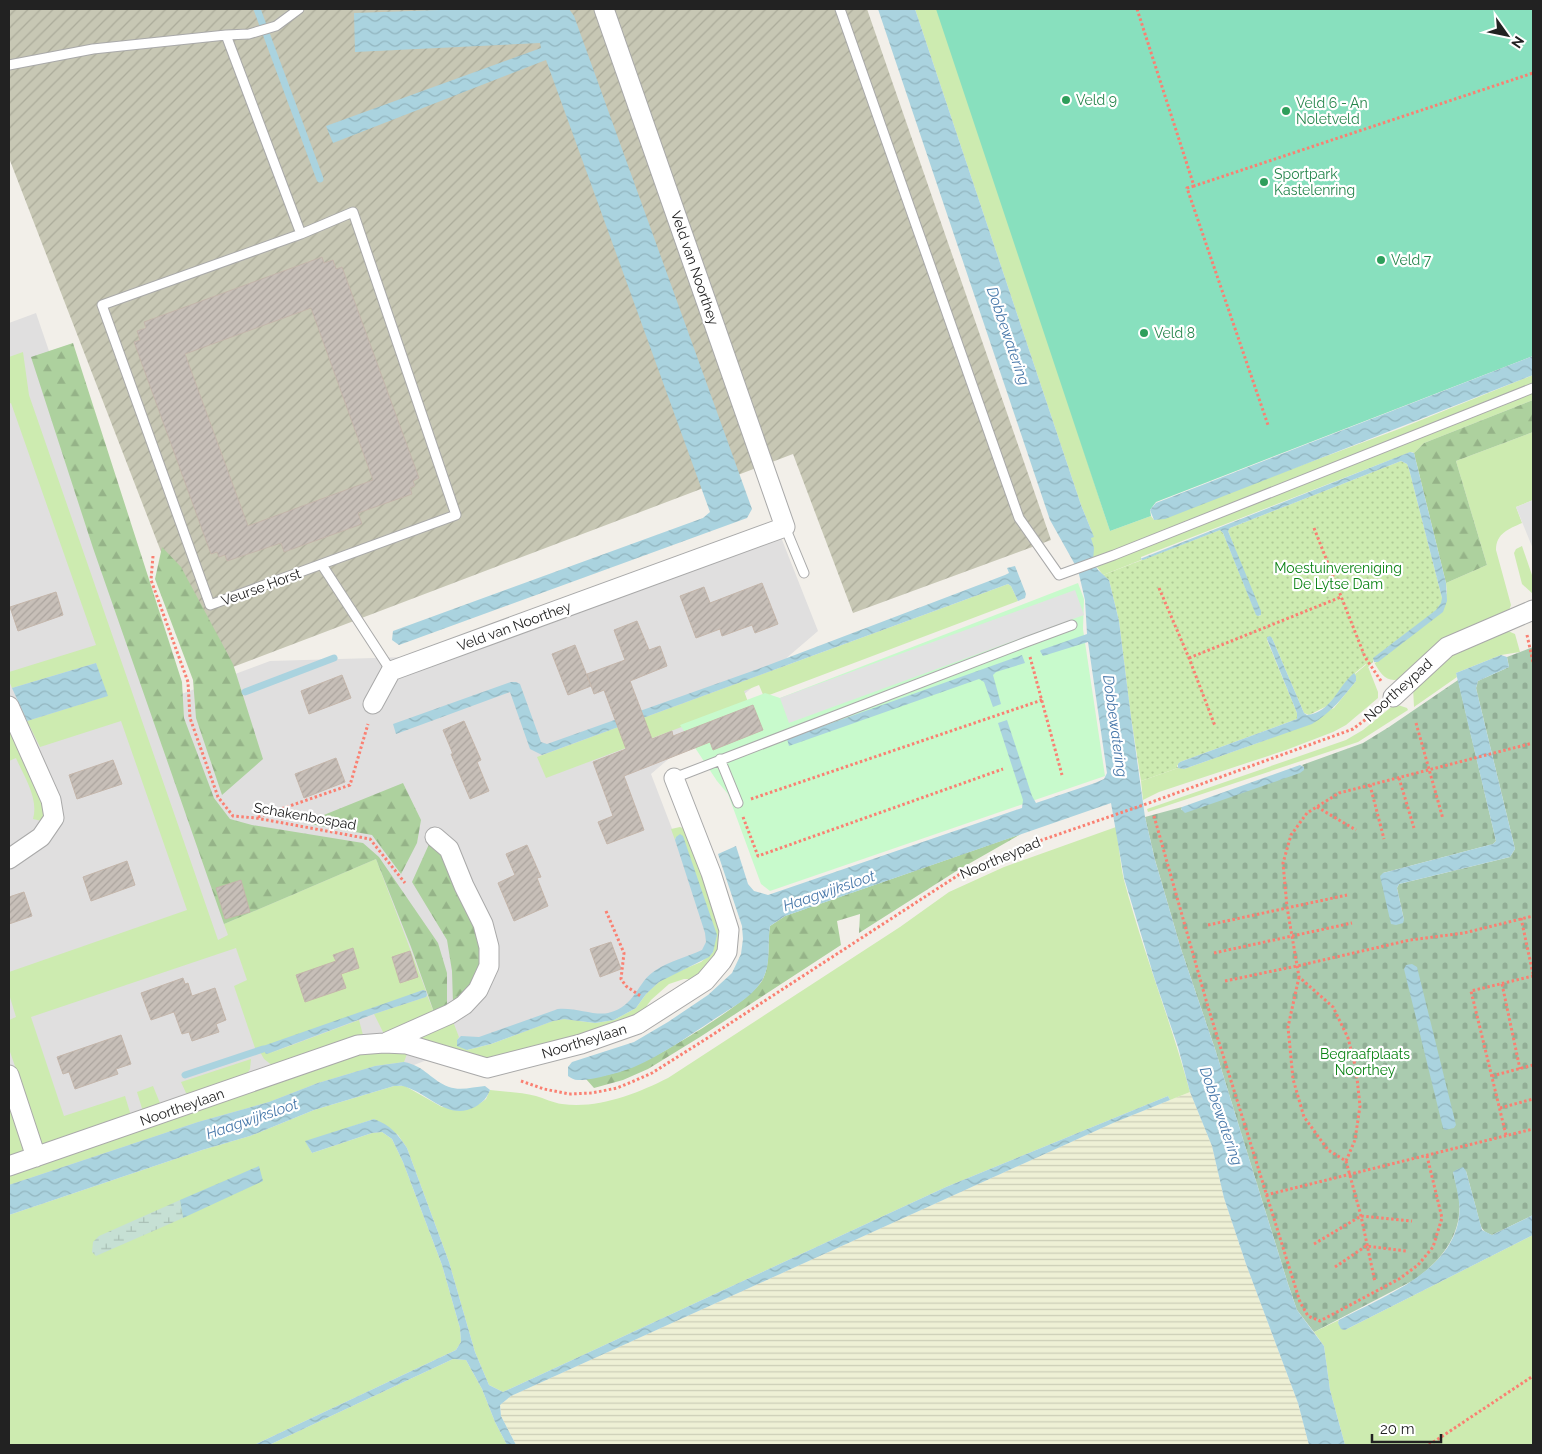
<svg xmlns="http://www.w3.org/2000/svg" width="1542" height="1454" font-family="Raleway,sans-serif">
  <defs>
    <pattern id="construction-furrows" width="10" height="10" patternUnits="userSpaceOnUse" patternTransform="scale(1.25)"><rect width="10" height="10" fill="#c7c7b4"/><path d="M-1 1l2-2M0 10L10 0M9 11l2-2" fill="none" stroke="#abab9a"/></pattern>
    <pattern id="farmland-rules" width="6" height="5" patternUnits="userSpaceOnUse" patternTransform="scale(1.25)"><rect width="6" height="5" fill="#eef0d5"/><path d="M0 2.5h6" fill="none" stroke="#ccceb7"/></pattern>
    <pattern id="forest-firs" width="22" height="20" patternUnits="userSpaceOnUse" patternTransform="scale(1.25)"><rect width="22" height="20" fill="#add19e"/><path d="M5 1l3.5 6h-7zM16 11l3.5 6h-7z" fill="#95b388"/></pattern>
    <pattern id="wetland-marsh" width="20" height="14" patternUnits="userSpaceOnUse" patternTransform="scale(1.25)"><rect width="20" height="14" fill="#c6e0d4"/><path d="M1 5h8M5 5V1M11 12h8M15 12V8" fill="none" stroke="#aac0b6"/></pattern>
    <pattern id="cemetery-stones" width="16" height="16" patternUnits="userSpaceOnUse" patternTransform="scale(1.25)"><rect width="16" height="16" fill="#aacbaf"/><path d="M2 7V4a2 2 0 0 1 4 0v3zM10 15v-3a2 2 0 0 1 4 0v3z" fill="#92ae96"/></pattern>
    <pattern id="garden-dots" width="8" height="8" patternUnits="userSpaceOnUse" patternTransform="scale(1.25)"><rect width="8" height="8" fill="#cdebb0"/><path d="M2 2h.1M6 6h.1" fill="none" stroke="#b0c997" stroke-width="1.8" stroke-linecap="round"/></pattern>
    <pattern id="water-waves" width="16" height="10" patternUnits="userSpaceOnUse" patternTransform="scale(1.25)"><rect width="16" height="10" fill="#aad3df"/><path d="M0 5q4-4 8 0t8 0" fill="none" stroke="#92b5bf"/></pattern>
    <pattern id="building-hatch" width="6" height="6" patternUnits="userSpaceOnUse" patternTransform="scale(1.25)"><rect width="6" height="6" fill="#c7bfb8"/><path d="M-1 1l2-2M0 6l6-6M5 7l2-2" fill="none" stroke="#aba49e"/></pattern>
  </defs>
  <rect width="100%" height="100%" fill="#f2efe9"/>
  <path fill="#e0dfdf" d="M36,313L168,699L270,661L408,657L775,522L818,631L651,774L712,933V944L628,1009L459,1048L342,1092L9,1201V323Z"/>
  <path fill="url(#construction-furrows)" d="M9,9H867L1051,540L853,613L793,454L209,676L9,158Z"/>
  <path fill="url(#farmland-rules)" d="M1190,1092L1212,1146L1224,1198L1246,1264L1298,1403L1309,1445H516L501,1416L500,1405L511,1396L1113,1123Z"/>
  <path fill="#cdebb0" d="M915,9H940L1110,531L1151,516L1154,520L1399,429L1533,375V400L1424,443L1414,453L1412,452L1408,453L1141,557V560L1103,575L1093,562L1091,538L1092,532L1081,505Z
    M23,352L29,395L218,940L228,935L224,924L376,859L426,991L423,990L268,1054L359,1020L363,1035L362,1039L273,1066L264,1059L259,1050L256,1051L234,986L247,980L236,948L31,1017L64,1116L125,1096L132,1119L44,1149L9,1049V1020L16,1017L9,994V972L187,910L121,721L40,747L27,721L107,696L96,663L12,688L9,681V672L96,645L11,403L9,404V357Z
    M1533,432V500L1516,507L1522,523C1509,529 1496,533 1496,550L1511,605L1508,613L1400,679C1386,683 1380,673 1374,662L1375,663L1447,593L1446,583L1487,565L1456,461Z
    M1522,546L1533,578V594L1522,584L1514,553L1516,549Z
    M1008,584L1011,586L1018,601L764,697L759,685L744,691L748,702L546,778L537,757Z
    M1508,631L1515,634L1520,652L1501,655L1456,673L1457,677L1414,707L1413,687L1455,650Z
    M1367,664L1378,692V698L1346,725L1333,732L1286,750L1159,792L1143,800L1141,781L1178,768L1184,769L1266,740L1334,708L1356,681L1355,674Z
    M1395,704L1407,708L1408,710L1358,742L1148,812L1147,809L1346,740L1363,730Z
    M9,721L45,809L42,821L33,819C39,798 24,777 16,758L9,761Z
    M680,827L685,829L723,922L718,958L693,979H684L669,984L651,1000L643,1011L620,1026L489,1060L412,1040L452,1019L459,1037L457,1040L467,1050L491,1044L553,1021L564,1019L595,1023L614,1020L636,1008L646,994L659,982L670,975L701,962L713,952L676,837L675,840L671,829Z
    M1116,827C1119,844 1120,863 1124,880C1143,952 1171,1021 1190,1092L1170,1100L1168,1096L946,1187L503,1392L489,1385L475,1352L449,1262L407,1148L398,1135L374,1119L306,1142L312,1153L372,1133L382,1132L392,1139L403,1162L442,1265L460,1328L461,1342L456,1350L254,1445H9V1215L202,1150L250,1136L314,1110L394,1086H405L442,1107L479,1104L486,1099L490,1090C505,1092 521,1092 536,1096C544,1098 553,1103 562,1104C598,1109 636,1094 668,1078L900,927L949,892L1004,867Z
    M427,995L435,1015L394,1032H383L374,1014L426,997Z
    M387,1050L407,1054L404,1062L375,1066L318,1083L269,1102L198,1122L9,1185V1172L366,1052Z
    M251,1059L250,1069L245,1077L192,1097L186,1093L181,1082Z
    M153,1086L162,1108L144,1115L137,1092Z
    M9,1100L28,1152L9,1159Z
    M1533,1235V1445H1345L1330,1390L1324,1346L1314,1332L1339,1320L1338,1323L1345,1330Z
    M453,1359L466,1360L482,1389L495,1422L507,1445H269Z"/>
  <path fill="url(#forest-firs)" d="M73,343L182,682L184,718L214,798L230,819L252,825L363,843L379,857L438,943L447,973V1010L435,1015L411,947L376,859L224,924L93,548L31,357Z
    M1533,400V432L1456,461L1487,565L1446,583L1414,453L1424,443Z
    M162,547L181,567L233,664L263,759L222,795L196,718L193,680L155,579Z
    M403,783L421,820L417,843L401,874L372,835L304,823Z
    M1021,834L958,870L859,933L860,914L837,921L841,945L700,1037L648,1069L623,1080L594,1088L586,1079C602,1076 619,1073 634,1066C660,1056 752,1001 763,979C771,962 767,944 770,926L785,916Z
    M430,842L435,844L445,860L484,945L479,980L453,1004L452,971L447,940L412,882Z"/>
  <path fill="url(#wetland-marsh)" d="M180,1200L183,1218L96,1256L92,1252L93,1242L99,1236Z"/>
  <path fill="url(#cemetery-stones)" d="M1533,647V1215L1492,1235C1484,1232 1482,1230 1480,1223L1466,1171L1453,1172C1455,1181 1458,1190 1459,1199C1463,1234 1441,1261 1414,1280L1314,1332L1297,1310L1288,1284L1216,1052L1181,949L1155,860L1145,817L1182,807L1181,810L1304,767L1302,765L1363,743L1389,727L1458,680L1496,841L1493,844L1383,873L1404,920L1397,888L1399,884L1510,857L1515,849L1476,688L1478,681L1509,667L1507,657Z"/>
  <path fill="#c8facc" d="M1078,583L1084,599L1083,629L1105,776L770,891L761,884L728,794L717,781L680,725L765,693L780,698Z"/>
  <path fill="url(#garden-dots)" d="M1401,461L1407,464L1409,469L1442,598L1441,603L1436,610L1374,658L1373,662L1368,667L1366,664L1355,673L1356,676L1355,674L1327,706L1309,715L1304,713L1272,638L1267,640L1297,713V719L1180,762L1177,766L1178,768L1141,781L1131,717L1119,621L1109,580L1103,575L1220,530L1223,533L1256,614L1259,616L1261,615L1228,531L1230,528Z"/>
  <path fill="#88e0be" d="M936,9H1533V356L1156,502L1150,510L1151,516L1110,531Z"/>
  <path fill="#e2e2e2" d="M1533,500V549L1516,507Z
    M1075,590L1084,615L789,723L780,698Z"/>
  <path fill="url(#water-waves)" d="M468,9H569L574,16L752,509L747,518L399,645L392,640L393,631L703,518L710,512L546,60L333,143L326,126L541,48L540,43L355,52L354,13Z
    M878,9H915L1081,505L1092,532L1094,537L1091,538L1094,548L1093,562L1098,570L1109,580L1119,621L1131,717L1145,817L1155,860L1181,949L1216,1052L1288,1284L1297,1310L1324,1346L1330,1390L1345,1445H1309L1298,1403L1246,1264L1224,1198L1212,1146L1190,1092L1178,1047L1154,977L1124,878L1111,803L785,916L770,926C767,945 772,966 761,982C750,999 729,1009 713,1020C687,1037 662,1055 634,1067C622,1072 590,1081 578,1080C574,1080 571,1078 568,1076V1067L572,1062L634,1042L668,1022L708,995L732,973L741,954L743,939L742,926L718,854L736,846L748,884L754,891L768,895L1022,808L1023,800L998,723L1007,720L1032,796L1036,803L1095,783L1104,779L1107,773L1088,642L1043,656L1040,651L1041,650L1087,634L1085,600L1078,570L1050,520Z
    M1533,356V375L1165,519L1154,520L1150,510L1156,503Z
    M1410,452L1414,453L1446,583L1447,601L1443,612L1378,662H1374L1373,658L1436,610L1441,603L1442,598L1409,469L1407,464L1401,461L1230,528L1228,531L1261,611V615L1258,616L1256,615L1223,533L1220,530L1143,560L1140,559Z
    M1015,566L1026,594L1025,598L1018,601L1011,586L1008,584L542,755L530,749L510,692L396,734L393,724L511,682H516L520,684L541,742L547,744L758,669L1005,575L1009,573L1007,568Z
    M1270,636L1272,638L1304,713L1307,715C1332,712 1337,687 1354,673L1356,676V681C1342,698 1332,712 1312,724L1184,769L1178,768V764L1180,762L1297,719V713L1267,639V637Z
    M1022,655L1025,663L996,672L993,675L1001,704L993,707L984,682L979,679L789,746L787,739Z
    M1501,655L1507,657L1509,667L1478,681L1476,688L1515,849L1510,857L1399,884L1397,888L1404,920L1403,923L1396,925L1391,924L1380,876L1383,873L1493,844L1496,841L1456,673Z
    M96,663L108,696L27,721L12,688Z
    M1300,765L1304,767V770L1300,773L1185,813L1181,809L1182,807Z
    M680,834L683,836L717,935L713,952L709,957L659,982L646,994L636,1008L614,1020L595,1023L564,1019L553,1021L491,1044L467,1050L457,1046V1040L461,1036L479,1037L558,1009C574,1007 595,1016 608,1013C637,1006 636,982 656,970C670,961 687,957 702,950L706,942L705,933L675,840L676,837Z
    M1412,964L1417,967L1456,1125L1454,1128L1445,1130L1443,1128L1404,969L1406,965Z
    M423,990L426,991L427,995L426,997L374,1014L267,1054L265,1053L263,1046Z
    M404,1062C425,1066 432,1081 449,1087C460,1091 474,1087 485,1086L490,1090C487,1098 483,1102 475,1107C448,1121 429,1094 406,1087C402,1085 397,1086 394,1086L314,1110L250,1136L202,1150L9,1215V1185L198,1122L269,1102L318,1083L375,1066Z
    M1168,1096L1170,1100L1113,1123L511,1396L500,1405L501,1416L516,1445H507L495,1422L482,1389L466,1360L453,1359L269,1445H254L456,1350L461,1342L460,1328L442,1265L403,1162L392,1139L382,1132L372,1133L312,1153L305,1141L374,1119C390,1125 398,1134 407,1148L449,1262L475,1352L489,1385L503,1392L946,1187Z
    M259,1166L263,1181L183,1218L180,1200Z
    M1463,1167L1466,1171L1482,1230L1492,1235L1533,1215V1235L1345,1330L1341,1329L1338,1323L1339,1320C1382,1297 1452,1272 1459,1217C1461,1202 1456,1187 1453,1172L1456,1170Z"/>
  <g fill="none" stroke-linecap="round" stroke-linejoin="round">
    <path stroke="#aad3df" stroke-width="7" d="M257,9L320,179
      M245,692L334,658
      M185,1075L263,1049"/>
  </g>
  <path fill="url(#building-hatch)" stroke="#c4b6ab" fill-rule="evenodd" d="M322,257L324,263L333,260L336,269L342,267L419,478L413,481L415,486L410,488L412,494L358,513L362,524L284,552L281,543L227,561L225,555L219,557L217,552L211,554L138,353L134,342L140,340L137,331L146,328L144,322ZM311,308L373,480L248,526L185,354Z
    M762,583L778,624L755,633L752,625L722,636L720,629L696,638L680,596L704,587L710,603Z
    M56,592L63,615L18,631L10,607Z
    M637,621L649,650L660,646L667,666L630,681L652,739L672,731L673,736L753,705L763,730L713,750L710,742L624,776L644,830L607,844L598,822L613,816L593,762L626,749L604,690L594,694L587,674L625,660L614,630Z
    M575,645L591,686L568,695L552,654Z
    M342,675L351,698L309,714L301,691Z
    M464,721L481,760L477,762L489,791L470,799L451,754H453L443,730Z
    M336,758L345,782L304,798L295,774Z
    M113,760L122,784L77,799L69,775Z
    M527,845L541,877L537,878L548,906L514,921L498,883L515,875L506,854Z
    M127,861L135,885L91,901L83,877Z
    M241,880L250,912L225,919L216,888Z
    M24,892L32,916L9,924V897Z
    M611,942L621,969L600,977L590,949Z
    M353,948L359,968L341,974L346,988L305,1002L296,975L336,961L333,955Z
    M410,951L418,977L400,983L392,957Z
    M183,978L185,984L188,983L192,996L215,988L226,1020L216,1024L219,1032L192,1041L189,1032L182,1034L174,1012L151,1020L141,993Z
    M121,1035L131,1064L116,1069L118,1074L75,1089L69,1072L63,1074L57,1057Z"/>
  <g fill="none" stroke-linecap="round" stroke-linejoin="round">
    <g stroke="#a9a9a9" stroke-width="11">
      <path id="lane" d="M840,9L1019,518L1059,575L1114,555L1533,388
        M226,35L301,234
        M9,65L93,49L226,35L249,34L276,26L299,9
        M353,212L456,515L210,605L102,305L301,234Z
        M785,527L804,573
        M322,565L391,671
        M720,759L738,803
        M674,778L1026,642L1072,625"/>
    </g>
    <g stroke="#a9a9a9" stroke-width="21">
      <path id="street" d="M1393,697L1447,647L1533,610
        M373,704L391,671L785,527L604,9
        M9,706L51,800L54,818L41,837L9,859
        M387,1042L450,1014L464,1005L478,990L489,966V947L483,924L464,886L449,849L435,837
        M9,1075L36,1157
        M9,1166L358,1045L384,1043L406,1044L487,1068L581,1044L638,1024L705,981L722,961L727,952L729,930L711,873L674,778"/>
    </g>
    <path stroke="#fa8072" stroke-width="3" stroke-dasharray="2.5 2.5" stroke-linecap="butt" d="M1137,9L1194,186L1533,73
      M1194,186L1187,188L1268,425
      M1314,528L1365,657L1381,681
      M153,556L151,580L188,682L190,718L218,797L233,816L256,818L370,839L405,883
      M1159,588L1189,658L1215,726
      M1527,635L1533,662
      M1030,657L1062,775
      M1189,658L1341,597
      M1416,723L1443,819
      M1399,778L1414,828
      M1370,785L1384,839
      M751,799L1042,700
      M1317,807L1356,830
      M1154,816L1208,1007L1300,1302L1308,1316L1320,1321L1399,1279L1418,1265L1433,1247L1442,1218L1427,1156
      M258,817L350,785L368,724
      M743,817L758,856L1003,769
      M606,911L624,953L621,979L626,986L642,997
      M1521,918L1533,974
      M1208,925L1347,895
      M1214,953L1352,923
      M1299,977L1288,1027L1293,1079L1304,1117L1328,1150L1346,1161L1355,1140L1360,1106L1356,1069L1348,1038L1333,1007L1299,977L1287,907L1283,863L1291,835L1307,813L1339,793L1533,743
      M1225,981L1297,966L1410,940L1464,933L1533,916
      M1502,984L1520,1069
      M1492,1076L1533,1065
      M521,1081L544,1089L569,1094L592,1093L617,1088L634,1081L652,1073L706,1039L960,874L1042,840L1149,803L1353,729L1378,710
      M1500,1108L1533,1099
      M1506,1135L1471,991L1533,976
      M1346,1161L1361,1216L1375,1282
      M1266,1195L1533,1129
      M1314,1244L1361,1216L1412,1221
      M1335,1267L1366,1246L1406,1251
      M1429,1445L1533,1376"/>
    <use href="#lane" stroke="#fff" stroke-width="9"/>
    <use href="#street" stroke="#fff" stroke-width="19"/>
  </g>
  <g fill="#2e9e5b" stroke="#fff" stroke-width="2">
    <circle cx="1066" cy="100" r="5"/>
    <circle cx="1286" cy="111" r="5"/>
    <circle cx="1264" cy="182" r="5"/>
    <circle cx="1381" cy="260" r="5"/>
    <circle cx="1144" cy="333" r="5"/>
  </g>
  <g text-anchor="middle" stroke-width="4.5" stroke-linejoin="round" paint-order="stroke">
    <g font-size="14" fill="#27864d" stroke="#fff" text-anchor="start">
      <text x="1076" y="105">Veld 9</text>
      <text x="1296" y="108">Veld 6 - An<tspan x="1296" dy="16">Noletveld</tspan></text>
      <text x="1274" y="179">Sportpark<tspan x="1274" dy="16">Kastelenring</tspan></text>
      <text x="1391" y="265">Veld 7</text>
      <text x="1154" y="338">Veld 8</text>
    </g>
    <g font-size="14" fill="#222" stroke="#fff">
      <text transform="translate(695 268) rotate(71)" y="5">Veld van Noorthey</text>
      <text transform="translate(261 587) rotate(-20)" y="5">Veurse Horst</text>
      <text transform="translate(514 626) rotate(-20)" y="5">Veld van Noorthey</text>
      <text transform="translate(1398 690) rotate(-42)" y="5">Noortheypad</text>
      <text transform="translate(305 816) rotate(10)" y="5">Schakenbospad</text>
      <text transform="translate(1000 858) rotate(-23)" y="5">Noortheypad</text>
      <text transform="translate(584 1041) rotate(-17)" y="5">Noortheylaan</text>
      <text transform="translate(182 1107) rotate(-19)" y="5">Noortheylaan</text>
    </g>
    <g font-size="14" fill="#0c8416" stroke="#fff">
      <text x="1338" y="573">Moestuinvereniging<tspan x="1338" dy="16">De Lytse Dam</tspan></text>
      <text x="1365" y="1059">Begraafplaats<tspan x="1365" dy="16">Noorthey</tspan></text>
    </g>
    <g font-size="15" font-style="italic" fill="#4a7aab" stroke="#fff">
      <text transform="translate(1008 336) rotate(71)" y="5">Dobbewatering</text>
      <text transform="translate(1115 726) rotate(82)" y="5">Dobbewatering</text>
      <text transform="translate(829 891) rotate(-19)" y="5">Haagwijksloot</text>
      <text transform="translate(1221 1116) rotate(71)" y="5">Dobbewatering</text>
      <text transform="translate(252 1119) rotate(-19)" y="5">Haagwijksloot</text>
    </g>
  </g>
  <rect width="1542" height="1454" fill="none" stroke="#222222" stroke-width="20"/>
  <g transform="translate(1507 35) rotate(123)" stroke="#ffffff" stroke-width="4" paint-order="stroke">
  <path d="M0-4L9 19L0 12L-9 19Z" fill="#222222"/>
  <text y="-8" font-size="14" font-weight="bold" text-anchor="middle" fill="#222222">N</text>
  </g>
  <path d="M1372 1434v8h69v-8" fill="none" stroke="#222222" stroke-width="2.5"/>
  <text x="1380" y="1434" font-size="15" fill="#222222" stroke="#ffffff" stroke-width="4" paint-order="stroke">20 m</text>
</svg>
